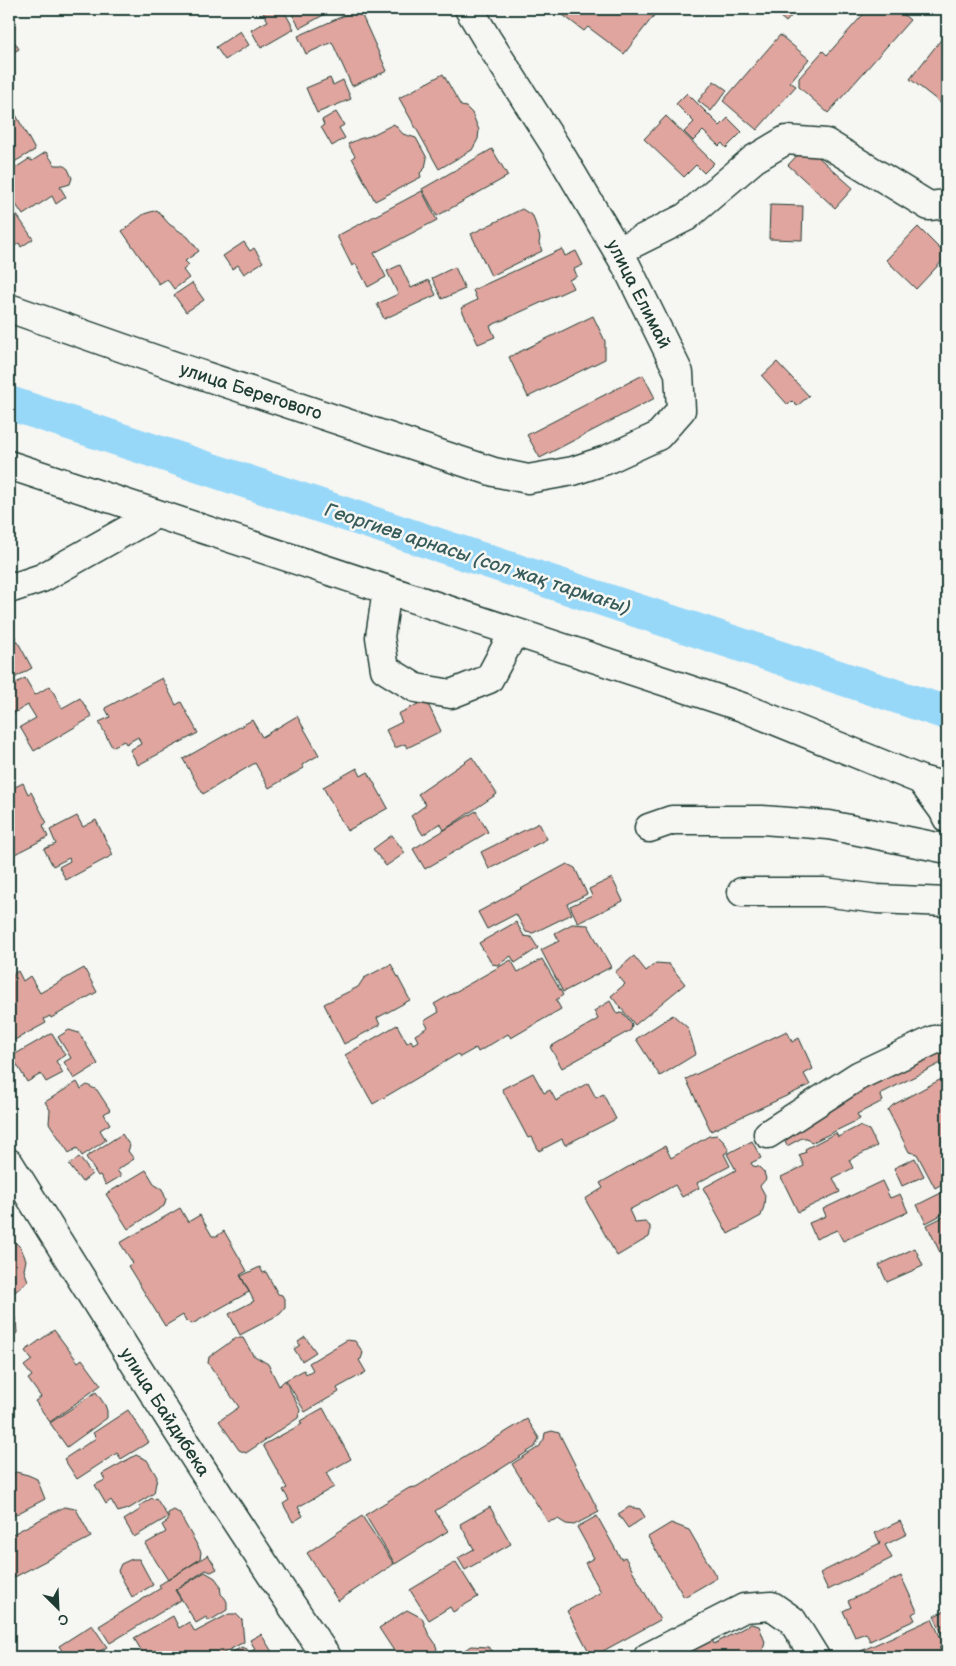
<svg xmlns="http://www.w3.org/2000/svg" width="956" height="1666" font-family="'Balsamiq Sans',sans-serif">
  <rect width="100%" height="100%" fill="#f6f6f2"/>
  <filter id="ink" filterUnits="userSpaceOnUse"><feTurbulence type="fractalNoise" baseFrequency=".02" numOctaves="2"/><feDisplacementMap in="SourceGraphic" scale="10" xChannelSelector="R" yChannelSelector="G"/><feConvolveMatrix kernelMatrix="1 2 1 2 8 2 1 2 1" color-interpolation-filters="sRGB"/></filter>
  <g filter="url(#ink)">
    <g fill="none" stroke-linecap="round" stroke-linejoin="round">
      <path stroke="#97d8f9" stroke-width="34" d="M9,403L947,713"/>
    </g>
    <path fill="#dfa59e" stroke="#1f3d34" d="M261,9H283L294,29L261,48L251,30L268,21Z
      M289,9H325L327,13L300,28Z
      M359,9L387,71L352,86L332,42L306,54L298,36Z
      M555,9H659L624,54L588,27L584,31Z
      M771,9H806L800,15L796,11L786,22Z
      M868,9H897L910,20L828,113L799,87V78L823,51L827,55Z
      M240,31L249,45L225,60L216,47Z
      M947,32V108L910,79Z
      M9,33L19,49L9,55Z
      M780,35L809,59L790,82L796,86L757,130L723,101Z
      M443,74L461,106L466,107L472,113L479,130L478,139L472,150L439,169L399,98Z
      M330,78L333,85L343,80L351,99L317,113L306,88Z
      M714,81L727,90L711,111L698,101Z
      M687,93L720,126L728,118L742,132L726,148L722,143L719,146L703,131L693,141L684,132L694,122L676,104Z
      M9,102L35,150L9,165Z
      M336,112L344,125L339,128L345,138L332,146L321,127L324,125L322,120Z
      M666,116L714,163L704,173L696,165L684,177L644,139Z
      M394,124L403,134L416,138L427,158L425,168L420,173L421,177L375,201L352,158L355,156L348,144L359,139L370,136Z
      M806,146L853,188L835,208L788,165Z
      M492,149L508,176L437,216L422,189Z
      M46,152L55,165H63L68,169L72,178L70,184L60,187L66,197L56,204L52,196L23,215L9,194V172L29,159L32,161Z
      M422,191L437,220L374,253L386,277L368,287L356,264L352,266L337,236Z
      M9,203L33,239L21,247L19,243L9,250Z
      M770,205L803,206L802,240L769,239Z
      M522,209L533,216L540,238L539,243L542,251L491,276L471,234Z
      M157,210L169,224L188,237L199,251L185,261L189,265L183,270L189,278L174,289L167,279L159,284L122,231L144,214Z
      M918,227L947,256L916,289L886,260Z
      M244,242L250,251L254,248L263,262L244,274L238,265L232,269L223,256Z
      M562,249L565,256L576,251L583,265L574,269L577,276L569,280L573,288L490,326L495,337L478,344L461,308L477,300L473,290Z
      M400,265L411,288L429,280L436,295L384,319L377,304L398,294L387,271Z
      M455,267L465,289L442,299L432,278Z
      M192,283L204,300L186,312L174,295Z
      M593,316L605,341V359L528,397L509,357Z
      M777,362L809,396L797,406L792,401L788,405L762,376Z
      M643,375L655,398L540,458L527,435Z
      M14,635L32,668L9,681V638Z
      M25,678L35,695L50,686L62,708L80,698L92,717L34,751L20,727L36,718L28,705L9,716V687Z
      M162,678L176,705L181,702L198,733L138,765L130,750L141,744L138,737L126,744L124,741L112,747L99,722L110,717L105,708Z
      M426,700L441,731L407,748L405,744L395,748L386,730L402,722L398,714Z
      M297,716L319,755L302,765L304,768L269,788L255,763L203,794L183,759L252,720L262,737Z
      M472,757L497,794L444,830L440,823L423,835L411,816L426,805L418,794Z
      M357,768L361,776L368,772L388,808L347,831L323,787Z
      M23,783L28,794L31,792L47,823L43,825L48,837L9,857V790Z
      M476,811L488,832L425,869L413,849Z
      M77,816L83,827L96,820L113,855L66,880L59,867L70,861L69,858L53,866L44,849L56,844L50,830Z
      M539,823L547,839L489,869L481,852Z
      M392,835L405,853L386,866L373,849Z
      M567,864L575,868L587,894L567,904L572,914L533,933L526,932L516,914L487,929L478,912Z
      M612,878L623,901L578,923L570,906L592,896L589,889Z
      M516,922L524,936L531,937L538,948L515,963L511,956L498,965L492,964L479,943Z
      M572,924L588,925L611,967L563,992L541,950L559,941L555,933Z
      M634,956L646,971L656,963L669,964L685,984L635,1025L611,996L625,984L615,972Z
      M542,959L563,995L556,1000L561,1009L511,1038L508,1034L478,1052L476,1048L460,1057L458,1054L373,1104L345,1055L397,1025L407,1043L411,1040L413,1044L418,1041L415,1035L428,1027L424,1021L439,1012L434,1004L511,960L518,972Z
      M391,964L410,1000L377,1018L380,1025L344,1044L324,1004L358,987L364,978Z
      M84,968L97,992L51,1018L50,1016L44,1019L46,1023L9,1043V975L10,976L18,971L23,981L30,976L40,993Z
      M610,1001L617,1014L621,1013L625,1015L632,1024L631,1030L562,1068L550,1047L598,1019L594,1011Z
      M673,1015L688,1028L696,1054L660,1076L636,1039Z
      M69,1030L79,1033L98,1064L74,1079L64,1062L71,1058L58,1037Z
      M787,1031L792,1042L799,1038L813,1069L804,1074L810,1085L711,1131L686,1079Z
      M52,1033L65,1055L56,1061L63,1073L46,1082L41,1074L27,1082L12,1056Z
      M947,1039V1060L880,1094L883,1101L857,1114L860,1119L811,1143L807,1138H802L787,1146L780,1131Z
      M533,1073L544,1093L550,1090L556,1101L588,1083L596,1098L603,1094L616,1119L565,1145L562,1139L539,1151L532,1137L528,1138L502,1089Z
      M947,1076V1181L935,1188L917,1154L909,1152L888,1110L893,1105Z
      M77,1082L81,1089L87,1085L97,1090L110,1110L104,1114L110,1124L100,1130L106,1140L82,1156L77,1148L69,1153L49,1123L50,1110L45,1102Z
      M859,1126L869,1130L877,1146L849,1160L853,1168L833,1178L840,1192L798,1212L781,1177L804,1166L799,1155L806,1152L805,1149L836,1133L838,1137Z
      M122,1134L130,1146L128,1151L134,1159L117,1170L121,1176L106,1185L100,1175L98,1176L86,1157Z
      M717,1135L725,1143L729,1151L724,1154L730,1166L697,1183L699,1188L682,1197L675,1185L629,1210L635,1223L645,1222L650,1226V1233L649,1237L617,1256L585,1199L603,1188L600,1183L665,1146L671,1158L709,1136Z
      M752,1141L761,1158L751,1163L753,1166L759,1167L764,1172L766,1179L760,1186L765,1195L764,1206L761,1216L728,1234L703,1188L736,1170L727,1154Z
      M79,1157L92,1174L82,1182L69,1165Z
      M915,1158L924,1176L902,1186L894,1168Z
      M146,1170L155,1185L162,1189L166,1199L164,1206L128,1229L106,1194Z
      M882,1181L890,1198L900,1194L908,1212L843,1241L837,1230L816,1239L809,1223L826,1216L823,1209Z
      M947,1190V1212L926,1223L917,1205Z
      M180,1208L188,1222L200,1215L212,1236H217L224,1231L247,1271L240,1275L249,1292L192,1324L185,1320L183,1315L165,1326L128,1266L133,1263L120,1243Z
      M947,1215V1259L944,1261L927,1225Z
      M9,1239L15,1242L21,1248L26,1260L24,1270L28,1281L9,1297Z
      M915,1248L923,1266L887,1282L879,1265Z
      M260,1267L263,1273L266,1272L278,1294L282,1295L285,1301V1308L280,1314L240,1335L229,1314L254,1301L241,1276Z
      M9,1313L16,1319L17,1333L9,1339Z
      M54,1330L78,1362L82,1359L101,1385L50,1422L35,1401L41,1397L28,1379L32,1376L24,1366L32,1360L25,1351Z
      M305,1337L316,1352L302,1361L294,1349L300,1345L298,1342Z
      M236,1338H243L253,1355L268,1364L279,1386L285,1380L300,1410L298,1418L246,1453L239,1450L219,1421L239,1407L208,1363L209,1357Z
      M347,1340L355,1341L360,1348L363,1353L361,1359L359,1360L366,1372L337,1388L339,1392L305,1412L286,1380L304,1370L306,1374L313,1370L309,1363Z
      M96,1392L105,1405L107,1411V1418L67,1447L50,1423Z
      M323,1408L351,1459L326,1473L334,1487L298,1507L303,1516L293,1522L283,1504L289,1500L283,1490L287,1488L263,1445L302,1424L300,1421Z
      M128,1410L149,1442L121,1459L117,1453L77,1479L64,1459L96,1438L93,1433Z
      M527,1419L539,1438L535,1447L435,1511L448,1531L395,1564L365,1515L409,1488L416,1487Z
      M552,1431L559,1433L599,1512L574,1525L566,1524L558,1519L548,1522L512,1464L539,1447L544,1439L545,1433Z
      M136,1455L147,1460L157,1477L154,1493L130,1508L118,1512L111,1500L106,1504L95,1485L105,1480L102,1474Z
      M16,1472L28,1475L37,1479L45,1499L9,1518V1476Z
      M152,1498L153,1500L156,1498L168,1517L134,1537L124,1520L141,1509L139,1506Z
      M64,1507L76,1509L91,1537L9,1580V1536Z
      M490,1507L511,1544L465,1570L458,1558L474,1549L460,1524Z
      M629,1507L640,1509L645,1517L628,1528L618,1514Z
      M174,1510L179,1513L201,1552L200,1559L168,1580L145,1544L166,1532L162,1525L168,1521V1513Z
      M362,1516L394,1564L338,1601L307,1553Z
      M597,1516L621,1559L625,1557L660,1620L592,1657L567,1611L601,1592L585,1563L594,1558L577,1527Z
      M900,1521L907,1534L885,1545L892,1558L828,1590L820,1573L880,1543L875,1533Z
      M671,1523L689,1530L717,1578L684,1597L648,1537Z
      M208,1555L217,1569L211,1572L206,1570L175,1590L181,1600L110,1643L99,1626L161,1588L159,1585Z
      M132,1559H139L153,1585L132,1597L118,1571L121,1564Z
      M456,1562L478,1597L453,1612L450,1607L429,1620L410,1590Z
      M205,1572L215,1578L220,1585L221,1594L225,1598L227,1602V1610L211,1620H208L206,1617L196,1623L176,1590Z
      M901,1576L917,1611L912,1614L915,1620L870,1641L866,1633L855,1637L843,1611L851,1607L848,1601Z
      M407,1610L422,1618L428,1633L435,1643L437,1649L434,1655L430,1657H398L379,1628Z
      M947,1610V1637L944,1638L934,1616Z
      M229,1614H236L242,1620L244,1642L216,1657H145L134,1638L173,1616L179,1628L189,1622L195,1632Z
      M932,1619L944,1645L939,1647L944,1657H864L861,1651Z
      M751,1624L759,1626L765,1642L762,1654L757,1657H674L711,1637L714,1644Z
      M92,1625L107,1647L90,1657H66L59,1646Z
      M261,1634L274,1655L271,1657H253L250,1652L255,1649L250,1640Z
      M472,1646L488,1647L500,1657H451Z
      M242,1647L247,1649L248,1657H223Z"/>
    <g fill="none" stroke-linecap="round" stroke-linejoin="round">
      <g stroke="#1f3d34" stroke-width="31">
        <path id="minor" d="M618,251L686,217L754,159L786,140L826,143L929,206L947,204
          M9,308L157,360L494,472L528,479L573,471L606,460L658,436L681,410L679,373L626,265L556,147L487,39L469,9
          M9,465L742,707L921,780L947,787
          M9,585L12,588L42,578L156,514
          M387,590L380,637L385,669L416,688L451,694L489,679L514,632
          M921,780L943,810L947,818
          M649,828L672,820H762L829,825L947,849
          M742,892H824L877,899L947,902
          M768,1134L858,1076L934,1040L947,1038
          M9,1163C113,1329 216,1496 327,1657
          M648,1657L744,1608L772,1606L792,1620L815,1657"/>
      </g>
      <use href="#minor" stroke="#f6f6f2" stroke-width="28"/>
    </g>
  </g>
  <g text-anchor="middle" stroke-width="5" stroke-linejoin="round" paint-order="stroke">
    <g font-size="18" fill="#1f3d34" stroke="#f6f6f2">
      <text transform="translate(639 294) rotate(63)" y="6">улица Елимай</text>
      <text transform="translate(251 391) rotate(18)" y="6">улица Берегового</text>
      <text transform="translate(165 1412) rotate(57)" y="6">улица Байдибека</text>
    </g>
    <g font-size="19" font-style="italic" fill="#375c5b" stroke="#f6f6f2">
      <text transform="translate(478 558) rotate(18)" y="7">Георгиев арнасы (сол жақ тармағы)</text>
    </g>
  </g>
  <rect width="956" height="1666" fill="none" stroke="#f6f6f2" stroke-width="30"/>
  <rect x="15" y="15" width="926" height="1636" fill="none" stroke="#1f3d34" stroke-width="2" filter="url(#ink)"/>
  <g transform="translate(58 1608) rotate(156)" stroke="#f6f6f2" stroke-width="4" paint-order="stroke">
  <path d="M0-4L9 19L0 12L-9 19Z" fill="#1f3d34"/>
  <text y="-8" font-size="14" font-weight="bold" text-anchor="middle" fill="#1f3d34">С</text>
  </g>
</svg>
